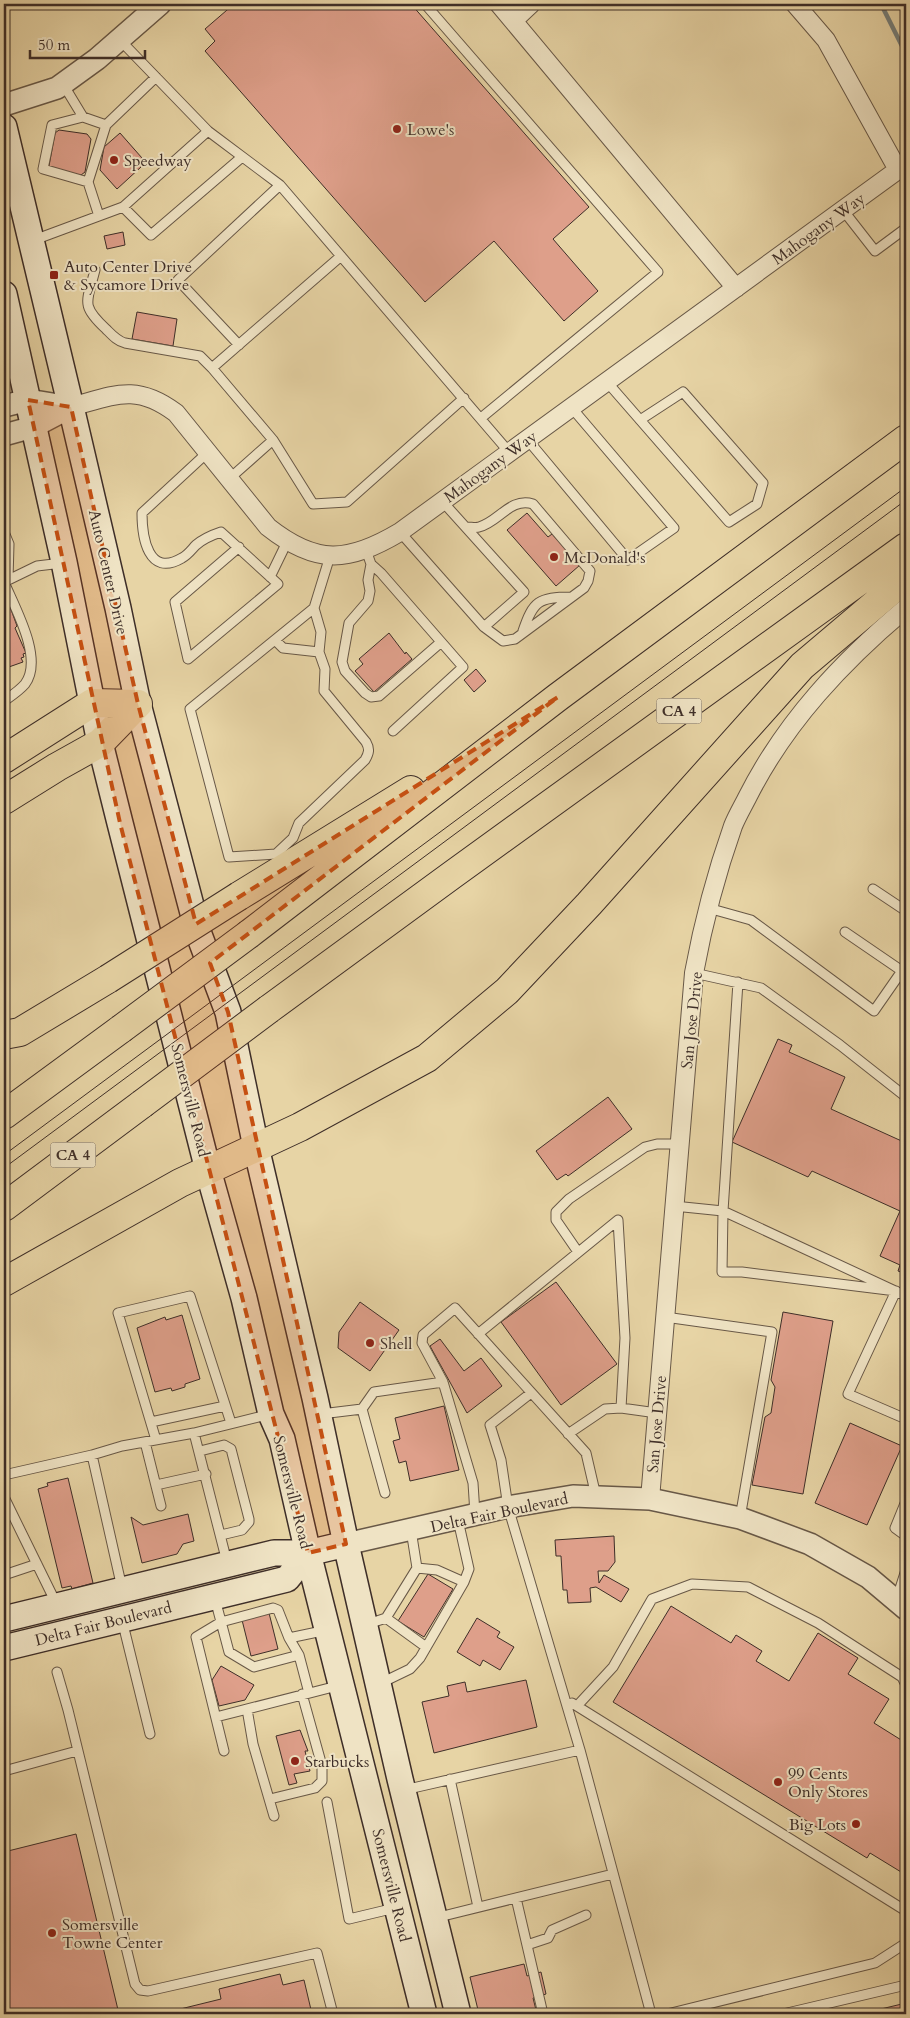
<svg xmlns="http://www.w3.org/2000/svg" width="910" height="2018" font-family="Cardo,serif">
  <rect width="100%" height="100%" fill="#e7d4a5"/>
  <filter id="stains"><feTurbulence type="fractalNoise" baseFrequency=".004" numOctaves="4"/><feColorMatrix values="0 0 0 0 .2 0 0 0 0 .09 0 0 0 0 .02 0 0 0 .5 -.17"/></filter>
  <radialGradient id="worn" r=".72"><stop offset=".6" stop-color="#630" stop-opacity="0"/><stop offset="1" stop-color="#630" stop-opacity=".3"/></radialGradient>
  <g fill="none" stroke-linecap="round" stroke-linejoin="round">
    <path stroke="#767f7b" stroke-width="4.5" d="M881,4L906,54"/>
  </g>
  <path fill="#de9f8a" stroke="#3e2e28" d="M234,4H411L589,207L553,239L598,291L564,321L494,241L425,302L205,51L215,41L205,29Z
    M59,130L87,134L91,139L85,172L81,175L53,171L49,166L55,133Z
    M120,133L142,158L141,167L117,189L100,170L104,147Z
    M123,232L125,245L107,249L104,236Z
    M137,312L177,319L173,346L132,339Z
    M527,513L548,537L552,534L580,565L556,586L507,530Z
    M4,601L9,604L17,626L15,628L26,653L23,654L24,657L21,658L23,662L6,668L4,663Z
    M389,633L405,654L406,652L412,659L374,692L355,671L363,664L359,659Z
    M476,669L486,681L474,692L464,680Z
    M778,1039L792,1045L789,1052L845,1077L831,1109L906,1143V1274L898,1271L900,1265L880,1256L900,1211L812,1171L808,1177L732,1142Z
    M608,1097L632,1129L568,1176L566,1174L557,1180L536,1151Z
    M556,1282L617,1364L561,1405L501,1322Z
    M360,1302L399,1330L370,1371L338,1348L339,1332Z
    M783,1312L833,1321L803,1494L752,1485L765,1417L771,1413L775,1387L771,1380Z
    M182,1315L200,1379L185,1384V1387L172,1391L171,1388L155,1392L137,1328L165,1317L166,1320Z
    M440,1339L464,1371L481,1358L502,1386L467,1413L430,1346Z
    M444,1406L459,1470L410,1481L406,1461L399,1463L393,1441L400,1439L395,1418Z
    M850,1423L902,1446L867,1525L815,1503Z
    M68,1478L93,1583L72,1589L71,1586L62,1588L38,1489L48,1486L47,1483Z
    M188,1514L194,1541L183,1544L177,1554L142,1563L131,1517L143,1525Z
    M614,1536L615,1562L608,1571H598L599,1583L604,1575L629,1589L621,1602L596,1587L590,1588L591,1602L568,1603L567,1590H563L561,1556H556L555,1540Z
    M428,1574L453,1589L424,1637L398,1621Z
    M671,1606L731,1643L736,1635L762,1651L756,1661L789,1681L818,1633L858,1658L848,1674L889,1699L874,1723L906,1743V1875L870,1853L867,1858L613,1702Z
    M269,1613L278,1649L251,1656L242,1620Z
    M477,1618L500,1632L497,1637L514,1647L500,1670L483,1660L480,1666L457,1652Z
    M221,1666L254,1685L245,1700L219,1706L212,1680Z
    M526,1680L537,1727L434,1753L422,1702L449,1696L447,1686L465,1682L467,1692Z
    M300,1730L308,1751H305L310,1771L294,1774L297,1783L289,1785L276,1736Z
    M76,1834L119,2014H4V1852Z
    M524,1964L527,1976L541,1972L546,1994L533,1998L537,2014H479L470,1977Z
    M280,1974L283,1985L304,1980L312,2014H160L221,1999L219,1989Z
    M906,2003V2014H860Z"/>
  <g fill="none" stroke-linecap="round" stroke-linejoin="round">
    <g stroke="#685847" stroke-width="11">
      <path id="service" d="M425,4L658,272L481,418
        M119,39L208,131L280,185L509,452
        M63,84L83,117L52,125L43,169L88,182L106,125L83,117
        M106,125L156,77
        M88,182L99,216
        M123,207L151,235L242,157
        M843,210L875,251L906,228
        M34,240L123,207L208,131
        M341,256L212,368L273,440L313,504L347,502L464,398
        M95,270C87,302 80,305 106,329C112,335 117,341 125,343L200,356L212,368
        M239,345L178,280L280,185
        M607,382L729,522L757,504L763,483L683,392L640,420
        M527,439L628,560L674,528L571,407
        M208,452L142,513C142,537 148,578 182,558C188,555 192,549 196,545C204,538 212,535 221,532L278,584L188,659L175,602L239,547
        M229,479L273,440
        M467,527C471,527 476,528 479,527C499,522 510,497 533,504L590,571L588,581L584,588L515,639L503,641L484,627
        M4,532L9,544L8,580
        M400,532L484,627L524,592L442,501
        M366,550L371,564L381,573L463,667L393,731
        M371,564L368,580L370,591L368,601L349,623L342,662L345,671L365,693L371,697L379,696L440,643
        M270,577L287,542
        M4,582C15,608 44,659 25,684C19,691 11,696 4,701
        M4,582L37,566L62,563
        M314,608L190,709L229,857L276,854L293,838L299,823L365,760C369,753 370,749 366,742L324,691L325,669L319,652L321,632L314,608L330,556
        M523,631C533,601 539,597 571,597
        M275,640L283,648L319,652
        M873,889L906,911
        M708,908L751,920L874,1011L906,965
        M845,932L902,971
        M694,973L761,988L840,1045L906,1097
        M738,982L723,1211L722,1272H742L896,1291L848,1394L906,1419
        M674,1206L723,1211L906,1296
        M578,1252L556,1220V1212L569,1199L645,1147L657,1144H679
        M665,1317L772,1332L740,1518
        M478,1334L618,1220L625,1338L621,1408L605,1409L568,1434
        M443,1382L422,1343L423,1335L455,1308L586,1453L596,1496
        M531,1393L490,1425L501,1460L508,1507L580,1750L651,2014
        M621,1408L657,1413
        M362,1409L374,1392L443,1382L473,1483L475,1514
        M321,1414L362,1409L385,1493
        M151,1422L225,1406
        M194,1433L227,1562
        M156,1440L118,1313L190,1296L231,1423
        M145,1442L161,1506
        M200,1451L224,1445L231,1449L249,1519V1522L242,1530L221,1535
        M92,1455L122,1446L194,1433L271,1414
        M4,1475L92,1455L122,1588
        M156,1485L206,1474
        M4,1497L57,1605
        M906,1501L895,1528L906,1536
        M417,1568L437,1570L464,1582
        M906,1570L896,1601L906,1590
        M4,1575L37,1564
        M215,1599L229,1652L254,1667L299,1655L289,1638L327,1630
        M386,1618L426,1647
        M122,1620L150,1734
        M365,1625L386,1618L417,1568L411,1530
        M299,1655L309,1693
        M57,1672L68,1710L135,1984L140,1990L148,1991L317,1953L333,2014
        M381,1683L410,1669L420,1658L464,1582L469,1569L458,1520
        M572,1703L906,1911
        M577,1706L613,1667L652,1599L692,1584L748,1587L818,1623L902,1677L906,1685
        M247,1709L253,1744L274,1816
        M216,1717L341,1685
        M224,1751L196,1637L221,1622L273,1608L278,1610L289,1638
        M4,1771L77,1751
        M450,1779L478,1907
        M404,1790L580,1750
        M270,1799L315,1788L322,1781V1766L302,1694
        M327,1802L349,1919L395,1908
        M516,1898L543,2014
        M435,1918L613,1874
        M527,1945L548,1938L552,1930L586,1915
        M667,2014L875,1963L906,1943
        M783,2014L906,1985"/>
    </g>
    <g stroke="#685847" stroke-width="20">
      <path id="minor" d="M499,4L736,288
        M795,4L826,40L898,170
        M514,20L531,4
        M71,407C115,395 136,383 176,413L268,527C316,565 348,563 400,532L906,164
        M650,1499L694,973C703,924 716,874 733,826C737,816 743,806 748,796C786,721 843,661 906,608"/>
    </g>
    <g stroke="#685847" stroke-width="24">
      <path id="tertiary" d="M4,105L57,88L97,59L160,4
        M4,406L28,400L71,407
        M4,435L33,427L71,407
        M346,1544L508,1507L573,1496L650,1499L740,1518L810,1544L868,1577L906,1609"/>
    </g>
    <g stroke="#3e2e28" stroke-width="28">
      <path id="secondary" d="M4,127L71,407L118,608L138,704L198,932L228,1012L256,1147L315,1398L346,1544L400,1779L458,2014
        M4,294L64,562L100,743L120,823L208,1170L244,1298L271,1414L282,1439L308,1553L424,2014
        M4,1619L274,1553H308L346,1544
        M4,1648L287,1579L308,1553"/>
    </g>
    <g stroke="#3e2e28" stroke-width="30">
      <path id="motorway" d="M4,759L92,703L138,704
        M4,800L57,767L100,743L138,704
        M239,896L411,790
        M249,934L558,697L906,439
        M269,1009L452,875L906,547
        M4,1035L20,1032L108,979
        M4,1115L121,1029
        M4,1207L142,1104
        M4,1282L180,1183L300,1127L427,1058L507,991L589,904L802,666L906,578"/>
    </g>
    <use href="#service" stroke="#efe3c4" stroke-width="9"/>
    <use href="#minor" stroke="#efe3c4" stroke-width="18"/>
    <use href="#tertiary" stroke="#efe3c4" stroke-width="21"/>
    <use href="#secondary" stroke="#efe3c4" stroke-width="25"/>
    <use href="#motorway" stroke="#e7d4a5" stroke-width="28"/>
    <path stroke="#3e2e28" stroke-width="1" d="M4,1155L906,487
      M4,1168L906,500"/>
    <g stroke="#3e2e28" stroke-width="30" stroke-linecap="butt">
      <path id="motorway-bridge" d="M108,979L239,896
        M121,1029L249,934
        M142,1104L269,1009"/>
    </g>
    <use href="#motorway-bridge" stroke="#e7d4a5" stroke-width="28"/>
  </g>
  <path fill="#c65012" fill-opacity="0.2" stroke="#c65012" stroke-width="4" stroke-dasharray="10 6" stroke-linejoin="round" d="M28,400L71,407L138,704L196,924L558,697L210,963L228,1012L346,1544L308,1553L120,823Z"/>
  <g fill="#8f2418" stroke="#efe3c4" stroke-width="2">
    <circle cx="397" cy="129" r="5"/>
    <circle cx="114" cy="160" r="5"/>
    <rect x="49" y="270" width="10" height="10" rx="2.5"/>
    <circle cx="554" cy="557" r="5"/>
    <circle cx="370" cy="1343" r="5"/>
    <circle cx="295" cy="1761" r="5"/>
    <circle cx="778" cy="1782" r="5"/>
    <circle cx="856" cy="1824" r="5"/>
    <circle cx="52" cy="1933" r="5"/>
  </g>
  <g text-anchor="middle" stroke-width="4" stroke-linejoin="round" paint-order="stroke">
    <g fill="#efe3c4" stroke="#736457" stroke-width="1">
      <rect x="656.5" y="698.5" width="45" height="25" rx="4"/>
      <rect x="50.5" y="1142.5" width="45" height="25" rx="4"/>
    </g>
    <g font-size="15" font-weight="bold" fill="#3e2e28">
      <text x="679" y="716">CA 4</text>
      <text x="73" y="1160">CA 4</text>
    </g>
    <g font-size="16" fill="#3e2e28" stroke="#efe3c4" text-anchor="start">
      <text x="407" y="135">Lowe's</text>
      <text x="124" y="166">Speedway</text>
      <text x="64" y="272">Auto Center Drive<tspan x="64" dy="18">&amp; Sycamore Drive</tspan></text>
      <text x="564" y="563">McDonald's</text>
      <text x="380" y="1349">Shell</text>
      <text x="305" y="1767">Starbucks</text>
      <text x="788" y="1779">99 Cents<tspan x="788" dy="18">Only Stores</tspan></text>
      <text x="846" y="1830" text-anchor="end">Big Lots</text>
      <text x="62" y="1930">Somersville<tspan x="62" dy="18">Towne Center</tspan></text>
    </g>
    <g font-size="16" fill="#3e2e28" stroke="#efe3c4">
      <text transform="translate(818 228) rotate(-36)" y="6">Mahogany Way</text>
      <text transform="translate(490 466) rotate(-36)" y="6">Mahogany Way</text>
      <text transform="translate(109 572) rotate(77)" y="6">Auto Center Drive</text>
      <text transform="translate(691 1020) rotate(-84)" y="6">San Jose Drive</text>
      <text transform="translate(191 1100) rotate(76)" y="6">Somersville Road</text>
      <text transform="translate(656 1424) rotate(-85)" y="6">San Jose Drive</text>
      <text transform="translate(293 1492) rotate(76)" y="6">Somersville Road</text>
      <text transform="translate(499 1512) rotate(-12)" y="6">Delta Fair Boulevard</text>
      <text transform="translate(103 1623) rotate(-14)" y="6">Delta Fair Boulevard</text>
      <text transform="translate(392 1885) rotate(76)" y="6">Somersville Road</text>
    </g>
  </g>
  <rect width="910" height="2018" fill="none" stroke="#e7d4a5" stroke-width="20"/>
  <rect x="5" y="5" width="900" height="2008" fill="none" stroke="#3e2e28" stroke-width="2.5"/>
  <rect x="10" y="10" width="890" height="1998" fill="none" stroke="#3e2e28"/>
  <path d="M30 50v8h115v-8" fill="none" stroke="#3e2e28" stroke-width="2.5"/>
  <text x="38" y="50" font-size="15" fill="#3e2e28" stroke="#efe3c4" stroke-width="4" paint-order="stroke">50 m</text>
  <rect width="100%" height="100%" filter="url(#stains)"/>
  <rect width="100%" height="100%" fill="url(#worn)"/>
</svg>
